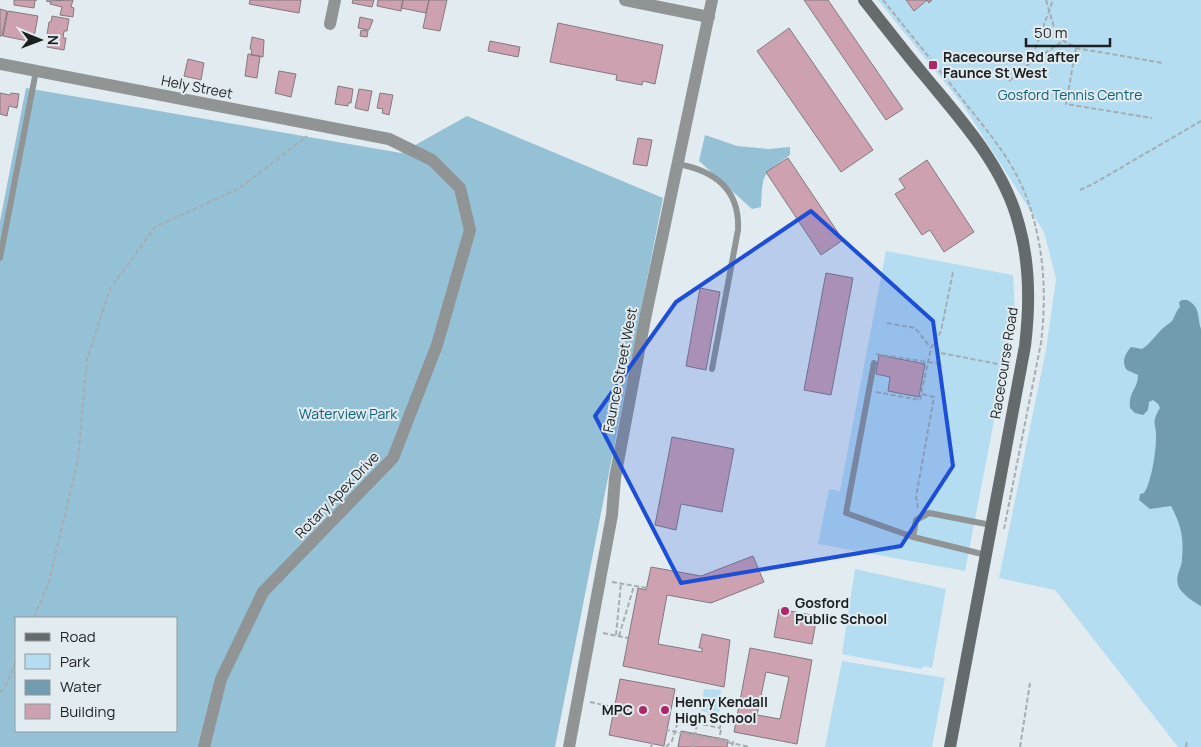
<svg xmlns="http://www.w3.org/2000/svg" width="1201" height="747" font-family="Manrope,sans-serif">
  <rect width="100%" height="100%" fill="#e2ebf0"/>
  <path fill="#b4ddf1" d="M878,0H1201V747H1178L1055,590L999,578L1046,350L1056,279L1044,232L963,105Z
    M886,251L1013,275L1015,312L965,571L818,544L829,489L840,491Z
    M855,569L946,589L932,668L924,666L921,669L842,654Z
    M842,661L945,678L932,747H825Z
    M704,689L721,690L719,715L701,711Z"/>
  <path fill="#95c1d6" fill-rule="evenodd" d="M26,88L401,153L467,116L663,198L555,747H0V221ZM16,618H176V731H16Z
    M705,135L737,146L768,149L790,147V155C761,176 763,172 761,207L752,209L699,161Z"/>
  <path fill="#719caf" d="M1187,300C1201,307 1197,317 1201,329V606C1194,602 1180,593 1178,585C1175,575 1182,568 1182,559C1184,537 1181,525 1171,506L1150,509L1139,500L1140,494L1144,493C1151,484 1156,451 1156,439C1157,422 1150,425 1160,408L1158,404L1153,400L1149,402L1148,410L1143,415L1135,413L1130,408C1128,392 1138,389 1138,375L1127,370C1121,362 1125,354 1131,347L1142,349C1150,344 1155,336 1162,329C1165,326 1169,324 1172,321C1175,316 1176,311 1180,307L1179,302L1182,300Z"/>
  <path fill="#cda1b0" stroke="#837a7d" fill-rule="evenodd" d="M14,0H37H35L34,8L14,5Z
    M73,0L71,7L74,8L73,17L60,15L62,7L50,4L51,2L46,1Z
    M250,0H301L299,13L249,4Z
    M353,0H374L372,7L352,3Z
    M378,0H403L401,11L377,6Z
    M403,0H429L426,13L401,8Z
    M429,0H447L440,31L423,28Z
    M804,0H828L903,109L886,120Z
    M906,0H932L929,3L927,0L914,11Z
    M0,9L7,11L2,36H0Z
    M8,11L38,16L33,42L3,36Z
    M52,16L69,19L67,31H64L63,38H66L64,50L47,47L48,41H46L49,22H51Z
    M360,17L373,20L369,30L358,28Z
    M558,23L663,45L655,84L643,81L642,85L616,80L617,75L550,62Z
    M789,28L873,150L841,172L757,51Z
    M361,30L368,31L367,37L360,36Z
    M252,37L264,40L263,57L251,55L252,50L250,49Z
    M490,41L520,47L518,57L488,51Z
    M248,54L260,56L257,78L245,76Z
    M188,59L204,63L201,80L184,76Z
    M279,71L296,74L291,97L275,93Z
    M338,86L353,89L351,103H348V106L335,104Z
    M359,89L372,91L368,111L355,108Z
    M0,93L10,95L11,93L19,94L17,108L9,106L7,116L0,114Z
    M380,93L393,95L389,115L382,113L383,109L377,108Z
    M638,138L652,140L647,166L633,164Z
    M788,158L843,240L821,255L766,172Z
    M927,160L974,232L944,252L930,230L922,235L895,194L905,188L899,179Z
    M826,273L853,278L831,395L804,390Z
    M700,288L720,292L706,370L686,366Z
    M879,355L925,364L919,397L888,391L890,377L876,374Z
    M672,437L734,449L722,512L681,504L676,530L655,525Z
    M753,556L764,582L711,603L667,595L658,644L702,652V648H699L702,634L730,640L724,687L623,666L638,588L646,590L651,567L701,576Z
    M779,609L817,616L812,644L774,637Z
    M750,648L812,660L797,744L734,732ZM766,672L789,677L780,719L757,715Z
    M620,679L675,689L664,746L609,735Z
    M681,731L728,740L727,747H678Z"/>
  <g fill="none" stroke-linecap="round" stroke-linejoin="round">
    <path stroke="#a6adb1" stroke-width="2" stroke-dasharray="5 2.5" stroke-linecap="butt" d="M883,0C911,35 939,69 966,104C989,133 1013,161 1026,196C1044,243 1047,293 1041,343L1004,529
      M1046,0L1057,37L1076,48L1163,63
      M1076,48L1066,104L1152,118
      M1030,63L1053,0
      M1009,81L1030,63L1063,41
      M1080,190L1093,184L1201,121
      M887,323L915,328L931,348
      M941,353L1008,366
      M876,354L940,364
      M876,392L920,400L931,348L941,331L953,272
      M918,508L916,497L934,397L922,394
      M612,582L647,588
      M34,618L49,582L78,460L87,359L110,289L155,227L240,188L307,136
      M603,633L628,638
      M616,635L621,583
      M619,636L634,586
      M0,692L5,688L16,661
      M590,702L608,706
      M666,728L667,730L695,736L697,724
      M721,730L719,739L733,742L732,747
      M651,747L652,743
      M666,747L672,741L680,715L718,723L719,720L705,717V714L722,718L720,728L695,723L696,718
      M693,747L695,736L750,747
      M1020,747L1030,683
      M1186,747L1187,740"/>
    <path stroke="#909495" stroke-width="6" d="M678,164C715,171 740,189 738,230L712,369
      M0,258L36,71
      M874,363L846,513L913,537
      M986,555L913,537L916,520L929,513L991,525"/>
    <path stroke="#909495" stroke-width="12" d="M625,0L709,17
      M330,24L335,0
      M0,64L389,139L432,160L460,188L470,230L437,345L393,458L263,592L221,679L204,747
      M569,747L612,515L615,478L645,319L712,0"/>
    <path stroke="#656b6d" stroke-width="12" d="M864,0C884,25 903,50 924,75C961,120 1004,166 1019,225C1030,264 1030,305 1025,346L950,747"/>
  </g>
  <path fill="#1d4ed8" fill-opacity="0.2" stroke="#1d4ed8" stroke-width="4" stroke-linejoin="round" d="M811,211L933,321L953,466L901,546L681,583L595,416L676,302Z"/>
  <g fill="#b02769" stroke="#e2ebf0" stroke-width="2">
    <rect x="928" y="60" width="10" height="10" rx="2.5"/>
    <circle cx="785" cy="611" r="5"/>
    <circle cx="643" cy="710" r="5"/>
    <circle cx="665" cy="710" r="5"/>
  </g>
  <g text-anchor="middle" stroke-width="4" stroke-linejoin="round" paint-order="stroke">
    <g font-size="14" font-weight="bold" fill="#1c2021" stroke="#e2ebf0" text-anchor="start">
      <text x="943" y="62">Racecourse Rd after<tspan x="943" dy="16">Faunce St West</tspan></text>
      <text x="795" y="608">Gosford<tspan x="795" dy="16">Public School</tspan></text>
      <text x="675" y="707">Henry Kendall<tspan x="675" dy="16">High School</tspan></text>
      <text x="633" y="715" text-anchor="end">MPC</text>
    </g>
    <g font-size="14" fill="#1c2021" stroke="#e2ebf0">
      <text transform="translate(197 87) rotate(11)" y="5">Hely Street</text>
      <text transform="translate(1004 363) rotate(-81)" y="5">Racecourse Road</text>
      <text transform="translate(620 370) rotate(-79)" y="5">Faunce Street West</text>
      <text transform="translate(337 495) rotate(-46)" y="5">Rotary Apex Drive</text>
    </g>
    <g font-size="14" fill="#0d607d" stroke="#e2ebf0">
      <text x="1070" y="100">Gosford Tennis Centre</text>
      <text x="348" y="419">Waterview Park</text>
    </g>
  </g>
  <rect x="15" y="617" width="162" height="115" fill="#e2ebf0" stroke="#939a9d"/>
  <rect x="25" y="633" width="25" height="8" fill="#656b6d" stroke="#939a9d"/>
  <text x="60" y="642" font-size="15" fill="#1c2021">Road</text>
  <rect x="25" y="654" width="25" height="15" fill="#b4ddf1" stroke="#939a9d"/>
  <text x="60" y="667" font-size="15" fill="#1c2021">Park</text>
  <rect x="25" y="680" width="25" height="15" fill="#719caf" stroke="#939a9d"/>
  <text x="60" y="692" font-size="15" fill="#1c2021">Water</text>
  <rect x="25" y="704" width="25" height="15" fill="#cda1b0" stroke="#939a9d"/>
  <text x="60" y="717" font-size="15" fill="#1c2021">Building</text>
  <g transform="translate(40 40) rotate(91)" stroke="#e2ebf0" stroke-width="4" paint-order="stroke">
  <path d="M0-4L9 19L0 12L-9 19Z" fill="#1c2021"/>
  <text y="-8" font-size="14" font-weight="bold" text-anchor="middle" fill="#1c2021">N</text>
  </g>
  <path d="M1026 38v8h84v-8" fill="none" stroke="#1c2021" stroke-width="2.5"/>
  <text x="1034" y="38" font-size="15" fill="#1c2021" stroke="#e2ebf0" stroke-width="4" paint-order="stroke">50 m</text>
</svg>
